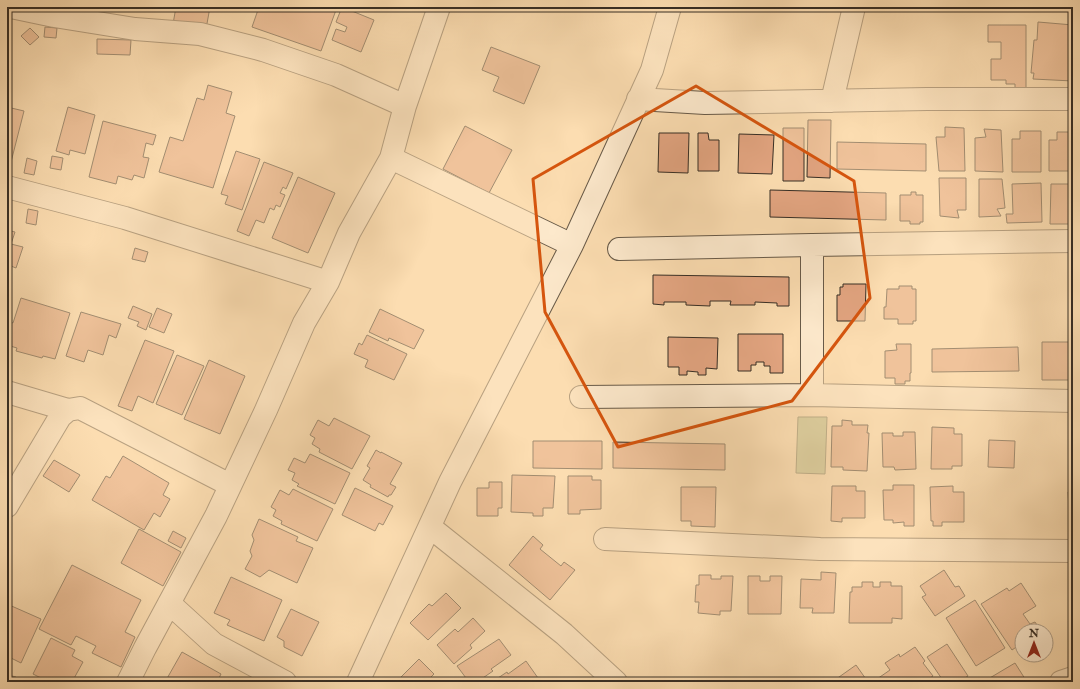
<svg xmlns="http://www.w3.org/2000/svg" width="1080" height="689" font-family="'IM FELL Double Pica',serif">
  <rect width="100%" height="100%" fill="#fcddb1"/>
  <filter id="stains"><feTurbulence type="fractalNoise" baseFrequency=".005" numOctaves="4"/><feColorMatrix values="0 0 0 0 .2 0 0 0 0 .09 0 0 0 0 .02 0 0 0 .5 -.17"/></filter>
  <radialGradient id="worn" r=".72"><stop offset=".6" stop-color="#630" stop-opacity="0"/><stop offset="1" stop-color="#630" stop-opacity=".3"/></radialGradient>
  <path fill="#bdc28d" stroke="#7a7859" d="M798,417H827L825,474L796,473Z"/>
  <path fill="#e3a581" stroke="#372e25" d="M176,7H210L206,29L173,24Z
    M259,7H328L336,10L321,51L252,27Z
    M342,7L374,20L361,52L332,40L336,29L345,32L347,27L336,22Z
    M1038,22L1073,25V81L1033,79L1034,73H1031L1034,40H1037Z
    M988,25H1026V88H1015V84H1006V80H991V59H1001V42H988Z
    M45,27L57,28L56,38L44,37Z
    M30,28L39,37L30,45L21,36Z
    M97,39L131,40L130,55L97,54Z
    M491,47L540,66L524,104L493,91L499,77L482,70Z
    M208,85L232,92L226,113L235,116L213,188L159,172L170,137L183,141L197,98L204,100Z
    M7,107L24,111L11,162L7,161Z
    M68,107L95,115L85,154L70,150L69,155L56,151Z
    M808,120H831L830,178L807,177Z
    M103,121L156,135L153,145L146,143L143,157L149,158L144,178L134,175L132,180L118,176L116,184L89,177Z
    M465,126L512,150L489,193L443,169Z
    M945,127L964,128L965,171H939L936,137H945Z
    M783,128H804V181H783Z
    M984,129L1001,130L1003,172L975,171V138L986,137Z
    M1020,131H1041V172H1012V139H1020Z
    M1057,132H1073V171H1049V140H1057Z
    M659,133H689L688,173L658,172Z
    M698,133H708L709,140H719V171H698Z
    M739,134L774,135L772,174L738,173Z
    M837,142L926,144V171L837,169Z
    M236,151L260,159L242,210L225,204L228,196L221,194Z
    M52,156L63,158L61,170L50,168Z
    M27,158L37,161L34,175L24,173Z
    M264,162L293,173L286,189L283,187L280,193L285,195L280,207L276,205L274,210L270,208L264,223L256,220L249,236L237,231Z
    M298,177L335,193L308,253L272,238Z
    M939,178H966V210H957L959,218L940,216Z
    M979,179H1002L1005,208L997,209L1001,216L979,217Z
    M1041,183L1042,222L1007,223L1006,214H1013L1012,184Z
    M1051,184H1073V220H1071L1070,224H1050Z
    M770,190L886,193V220L770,217Z
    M911,192H916V195H923V222H920V224H910V221H900V195H911Z
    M28,209L38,211L36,225L26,223Z
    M7,230L15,232L11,244L23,247L16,268L11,266L7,280Z
    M135,248L148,252L145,262L132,259Z
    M653,275L789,277V306H777V303L755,302V305H730L731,301H710V306L686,305V302H664V305L653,304Z
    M843,284H866L865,321H837V295H840V287H843Z
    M899,286H912V289H916V321H913V324H898V319H884V307H886L887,289H899Z
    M21,298L70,313L55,359L43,356L42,358L16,351L17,348L7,345V324L8,321L13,323Z
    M133,306L152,314L146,330L137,326L139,322L128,318Z
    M157,308L172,314L164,333L149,327Z
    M380,309L424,330L414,349L389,338L388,341L369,332Z
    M81,312L121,324L116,338L109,335L103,355L88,350L84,362L66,356Z
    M738,334H783V373H770V366H764V362H756V365H751V371H738Z
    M367,335L407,354L394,380L365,367L368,360L354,354L359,343L362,345Z
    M668,337L718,338L717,369L706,368V375H698V372L687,371V375H679V367H668Z
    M145,340L174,351L153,403L138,396L132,411L118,406Z
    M1042,342H1073V380H1042Z
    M896,344H911V373H910V381H905V384H895V378H885V351L897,350Z
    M1018,347L1019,371L932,372V349Z
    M177,355L204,366L182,415L156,404Z
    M209,360L245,376L220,434L184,419Z
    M334,418L370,436L352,469L319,452L320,449L312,444L315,438L310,435L318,420L329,426Z
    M842,420L852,421V425H868L867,433H869L867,471L843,470V467H831L832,426H842Z
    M932,427L954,428V434H962V466H952V469H931Z
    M903,432H915L916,469L895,470L894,467H883L882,433H893V436H903Z
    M989,440L1015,441L1014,468L988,467Z
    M533,441H602V469L533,468Z
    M613,442L725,444V470L613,468Z
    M376,450L381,453V452L402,463L390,484L396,487L391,495H389L388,497L370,487L371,485L363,480L370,468L367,466Z
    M310,454L350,473L335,504L297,486L299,484L292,480L295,473L288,470L294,458L305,463Z
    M123,456L169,483L163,495L170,499L160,517L154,513L144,530L92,500L106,476L110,478Z
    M54,460L80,475L69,492L43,476Z
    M512,475L555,476L553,508H543V516H533V513L511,512Z
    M568,476H592V480H601V509L580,510V514H568Z
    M489,482H502V508H498V516H477V488H489Z
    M893,485H914V526H904V522L893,523V520H884L883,490H893Z
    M832,486H856V491H865V518H842V522L831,521Z
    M953,486V492H964V522H942V526H933V521H931L930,487Z
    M681,487H716L715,527L691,526V521H681Z
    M355,488L393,506L383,525L379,523L375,531L342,515Z
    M293,489L333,509L317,541L281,524L282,521L273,516L276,510L271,507L280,490L289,495Z
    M1068,492H1073V527H1070Z
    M259,519L298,537L296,541L313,548L297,583L269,570L260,577L245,569L252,556L250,551L254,540L252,535Z
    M139,529L181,552L163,586L121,563Z
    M173,531L186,538L181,548L168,541Z
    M533,536L543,545L540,549L561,566L564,562L575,570L550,600L509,565Z
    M72,565L141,600L125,632L135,637L121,667L92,653L96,646L76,636L71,645L39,629Z
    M944,570L955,587L959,586L965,596L935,616L922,597L926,595L920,586Z
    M821,572L836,573L834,613H812L813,608H800L801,579L821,580Z
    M699,575H711V579H721V576H733L731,611H720V615L698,613L699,602H695L696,585H699Z
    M748,576H760V581H770V576H782L781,614H748Z
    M231,577L282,600L264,641L227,625L230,620L214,613Z
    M862,582H873V587H880V582H891V586H902V619L892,618V623H849L850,592H852V587H862Z
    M1021,583L1036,606L1023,614L1030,624L1035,622L1041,631H1022V643L1012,650L981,604L1007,588L1009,591Z
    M446,593L461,608L428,640L410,623L429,604L432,606Z
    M975,600L1005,648L976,666L946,618Z
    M7,604L41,619L21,663L7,656Z
    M291,609L319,622L302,656L284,647V641L277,637Z
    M473,618L485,631L470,645L472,648L454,664L437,645L455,629L458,632Z
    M51,638L75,650L72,656L83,662L72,682H41L43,679L33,674Z
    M499,639L511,655L491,669L493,671L477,682H469L457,666Z
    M947,644L968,676L958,682H944L927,657Z
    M915,647L925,661L923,663L933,676L924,682H915L913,678L908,682H879L877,679L890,670L885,663L899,654L900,657Z
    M182,652L221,674L217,682H165Z
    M419,659L434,674L426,682H396Z
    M526,661L538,678L533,682H492L507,672L508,674Z
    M1015,663L1027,682H983Z
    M856,665L868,682H832Z
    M12,676L16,677L21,682H7V678Z"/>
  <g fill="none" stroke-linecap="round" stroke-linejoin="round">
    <g stroke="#685a48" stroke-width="24">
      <path id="minor" d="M11,7L54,16L135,29L200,34L263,50L336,75L405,106
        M638,99L705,103L927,99H1073
        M832,101L854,7
        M391,158L572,245
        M7,187L125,218L328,282
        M812,245V395
        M619,249L812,245L1073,241
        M7,392L68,410
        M581,397L812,395L1073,401
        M7,506L60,417L68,410L80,408L230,485
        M430,527L564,634L616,682
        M605,539L820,549L1073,551
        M169,603L214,644L285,682
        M128,682L145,648L216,516L266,410L304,323L328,282L349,233L391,158L405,106L439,7
        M358,682L450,482L572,245L652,70L670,7
        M1061,682L1073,678"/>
    </g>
    <use href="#minor" stroke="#fde9cc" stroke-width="22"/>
  </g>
  <path d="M0 0H1080V689H0ZM696,86L854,181L870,298L792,401L618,447L545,312L533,179Z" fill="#fcddb1" fill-opacity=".55" fill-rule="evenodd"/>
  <path fill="none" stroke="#d6550e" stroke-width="3" stroke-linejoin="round" d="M696,86L854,181L870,298L792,401L618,447L545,312L533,179Z"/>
  <rect width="1080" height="689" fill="none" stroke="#fcddb1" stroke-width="24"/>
  <rect x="8" y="8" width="1064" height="673" fill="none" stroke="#372e25" stroke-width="2"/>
  <rect x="12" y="12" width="1056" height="665" fill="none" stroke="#372e25"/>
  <g transform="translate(1034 643)"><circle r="19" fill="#fde9cc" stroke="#ae9e89"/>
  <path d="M0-3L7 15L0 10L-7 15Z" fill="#8f2418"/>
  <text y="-6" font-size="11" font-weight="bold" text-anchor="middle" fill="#372e25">N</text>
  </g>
  <rect width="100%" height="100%" filter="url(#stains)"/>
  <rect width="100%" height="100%" fill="url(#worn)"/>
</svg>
